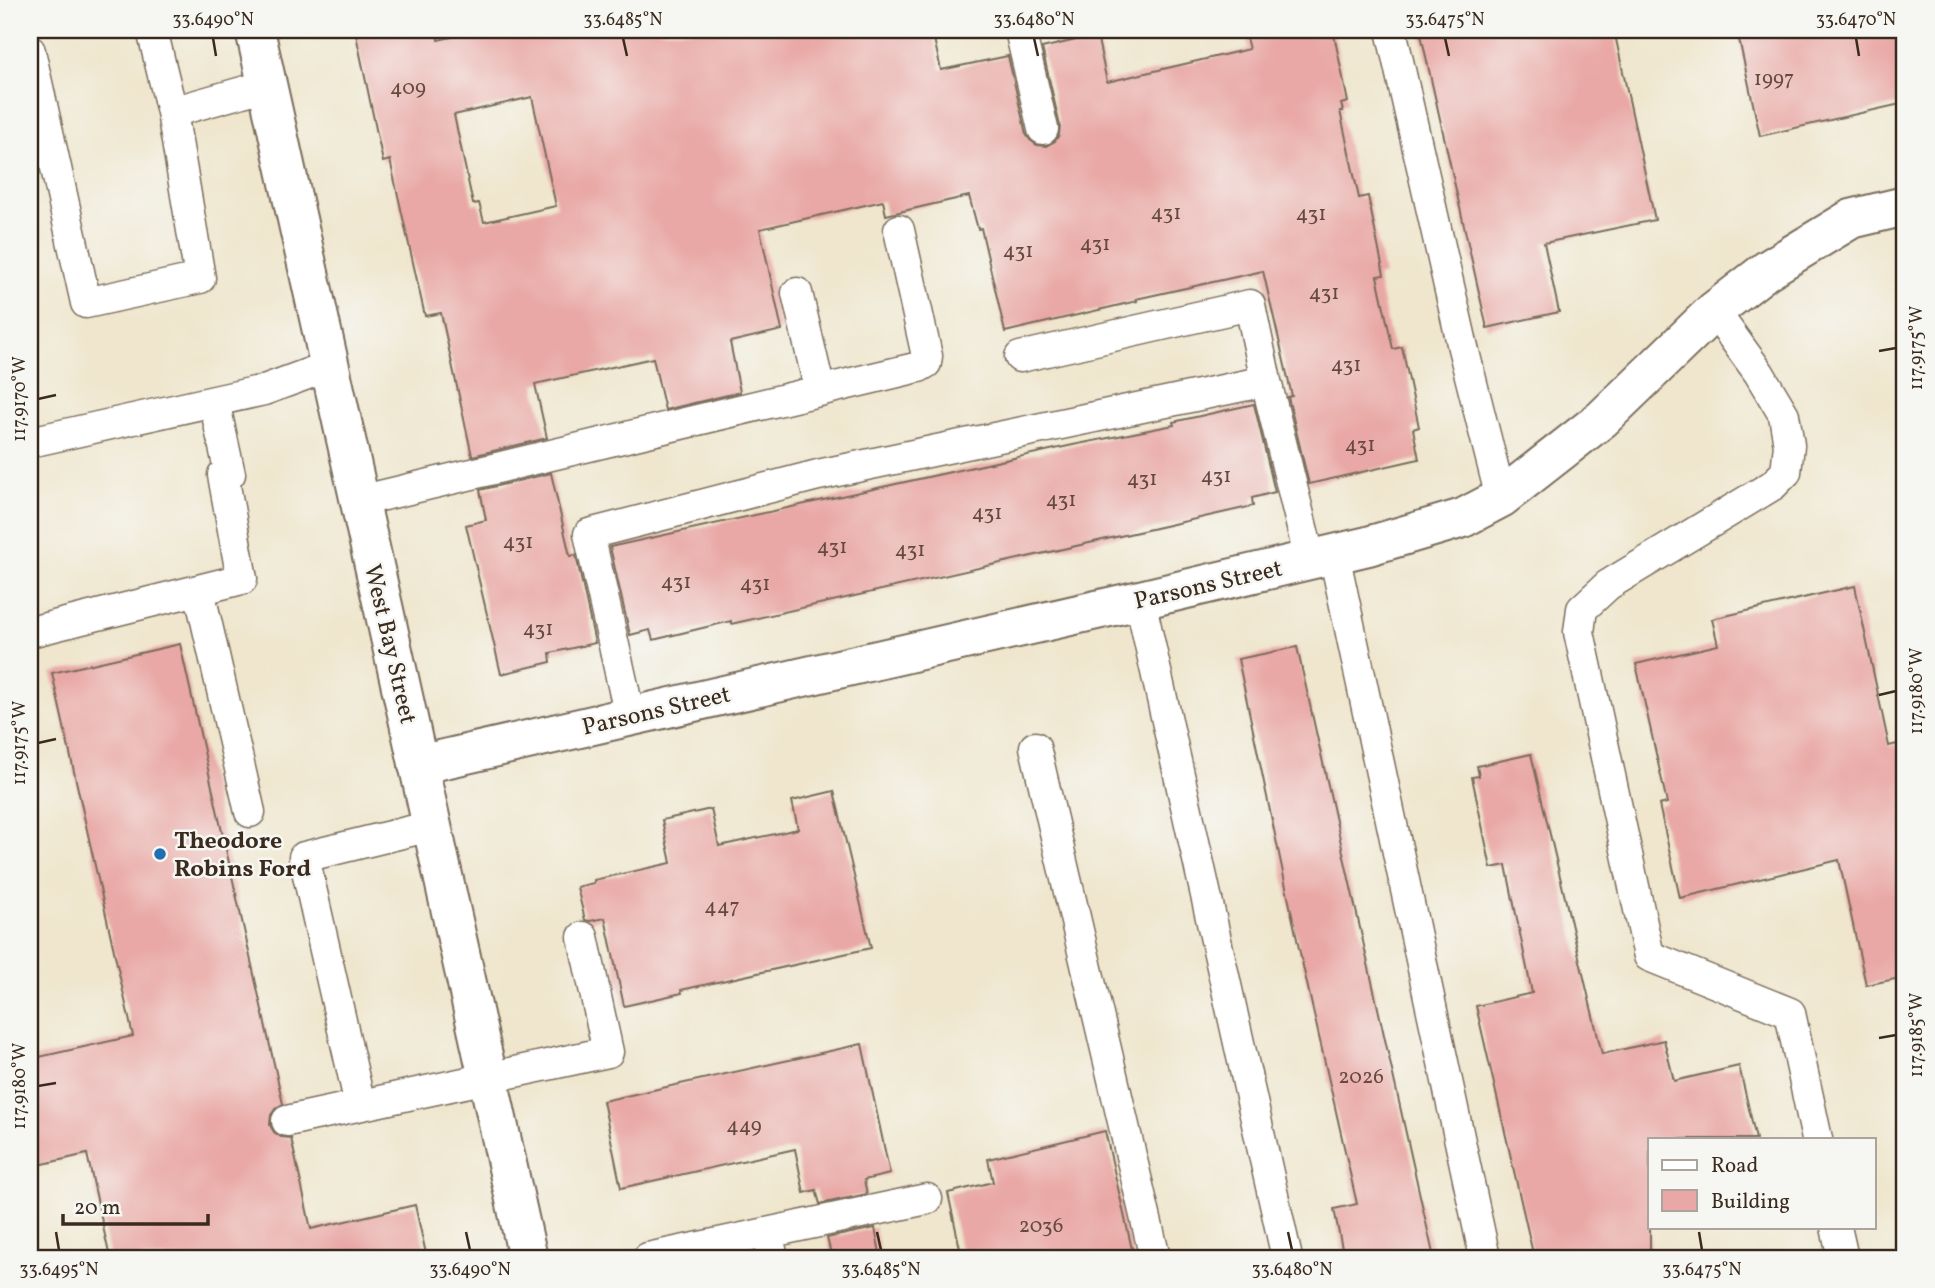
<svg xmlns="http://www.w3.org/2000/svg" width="1935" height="1288" font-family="Vollkorn,serif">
  <rect width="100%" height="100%" fill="#f6f6f2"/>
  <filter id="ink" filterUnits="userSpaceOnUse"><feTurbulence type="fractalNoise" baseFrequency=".0143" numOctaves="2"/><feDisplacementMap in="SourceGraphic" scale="14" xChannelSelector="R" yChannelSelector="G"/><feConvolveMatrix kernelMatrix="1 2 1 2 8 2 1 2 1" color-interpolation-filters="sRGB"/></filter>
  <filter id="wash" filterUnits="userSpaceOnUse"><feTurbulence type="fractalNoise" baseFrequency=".00686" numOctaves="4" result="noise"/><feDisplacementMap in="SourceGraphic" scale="28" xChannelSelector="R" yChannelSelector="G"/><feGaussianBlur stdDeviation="1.57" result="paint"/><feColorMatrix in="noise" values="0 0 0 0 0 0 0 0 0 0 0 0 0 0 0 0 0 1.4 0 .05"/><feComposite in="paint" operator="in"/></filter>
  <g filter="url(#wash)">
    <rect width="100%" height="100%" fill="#efe6cd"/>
    <g id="blocks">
      <path fill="#e9a8a5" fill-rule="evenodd" d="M355,30H436L438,40L482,30H932L941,70L1008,56L1026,134L1030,140L1037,145L1046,146L1055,141L1059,135L1060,126L1042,48L1097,35L1107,82L1249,49L1244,30H1333L1348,102L1341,104L1343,111H1340L1359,198L1368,196L1384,275L1377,276L1393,349L1402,347L1419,427L1413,429L1419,459L1309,484L1288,397L1292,396L1263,271L1136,299L1137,301L1005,332L981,228L978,229L969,196L886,215L883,201L760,229L782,330L730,342L740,392L665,410L653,358L535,384L547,438L472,456L441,313L425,316L390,160L383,162ZM532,97L556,206L484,222L479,203L473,204L454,115Z
        M1420,30H1614L1655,220L1544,243L1559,312L1487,328Z
        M1737,30H1905V103L1760,136Z
        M1254,404L1275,492L1252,498L1253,506L731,624V621L653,640L650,630L630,635L610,547L1073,445L1174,425L1173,422Z
        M551,473L570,556L576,555L595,643L550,653L551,662L501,674L466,525L486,520L480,490Z
        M1855,586L1889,746L1905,742V977L1866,985L1839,860L1680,898L1659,805L1667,803L1636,664L1718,645L1712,619Z
        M180,644L283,1104L276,1108L271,1115L270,1125L274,1132L281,1137L291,1138L311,1229L415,1205L427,1258H110L87,1154L30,1167V1059L133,1036L52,673Z
        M1297,647L1434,1258H1344L1334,1209L1357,1204L1298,944L1238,659Z
        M1531,754L1602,1054L1664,1040L1674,1081L1739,1066L1756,1139H1650V1258H1534L1476,1006L1532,993L1506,865L1491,868L1472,777L1479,776L1477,766Z
        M834,791L871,948L681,990L682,993L624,1006L605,918L590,921L585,920L577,887L594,883V880L671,863L662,820L711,809L719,846L798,829L792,801Z
        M862,1044L890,1174L864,1180L867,1194L820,1204L816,1190L804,1193L795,1149L621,1188L603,1101Z
        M1105,1131L1134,1258H962L948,1193L993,1182L988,1159Z
        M875,1228L881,1258H832L827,1238Z"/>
    </g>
  </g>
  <g filter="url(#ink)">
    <use href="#blocks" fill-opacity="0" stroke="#7a6c5b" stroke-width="2"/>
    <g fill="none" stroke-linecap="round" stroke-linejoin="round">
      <g stroke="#7a6c5b" stroke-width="33">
        <path id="service" d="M1020,30L1043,129
          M1391,30L1463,348L1501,498
          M30,51L86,303L200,278L172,112L152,30
          M172,112L267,85
          M797,293L820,391
          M1714,311L1759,373L1784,415L1789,445L1786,472L1773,485L1608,585L1582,609L1579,632L1649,956L1790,1013L1817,1139
          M1020,357L1250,305L1266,381
          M214,401L230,474
          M30,442L264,390L329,366
          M359,501L919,367L926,363L927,356L899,230
          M1334,554L1485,1258
          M199,590L250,812
          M1140,600L1287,1258
          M30,632L242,579L223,475
          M630,717L589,534L818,475L1266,381L1310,560
          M1035,747L1155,1258
          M360,1105L304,857L431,826
          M287,1121L608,1052L583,937
          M1836,1227L1843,1258
          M767,1233L773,1258
          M648,1258L927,1199"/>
      </g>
      <g stroke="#7a6c5b" stroke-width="42">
        <path id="minor" d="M418,765L1140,600L1368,546L1463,518L1501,498L1602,419L1714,311L1767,270L1851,219L1905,206"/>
      </g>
      <g stroke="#7a6c5b" stroke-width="42">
        <path id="tertiary" d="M255,30L528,1258"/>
      </g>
      <use href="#service" stroke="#fff" stroke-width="30"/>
      <use href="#minor" stroke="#fff" stroke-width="38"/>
      <use href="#tertiary" stroke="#fff" stroke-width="38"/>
    </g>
  </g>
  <path fill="none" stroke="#3b2a1e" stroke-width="2.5" d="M213,38L216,56M623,38L627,56M1034,38L1038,56M1445,38L1449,56M1856,38L1859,56M1879,351L1896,348M38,399L56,395M1879,695L1896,691M38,743L56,739M1879,1038L1896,1035M38,1086L56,1083M56,1232L59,1250M466,1232L470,1250M877,1232L881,1250M1288,1232L1292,1250M1699,1232L1702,1250"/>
  <circle fill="#1f6fb2" stroke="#f6f6f2" stroke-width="2.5" cx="160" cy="854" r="7"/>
  <g text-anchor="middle" stroke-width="5" stroke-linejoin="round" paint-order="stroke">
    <g font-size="21" fill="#664a40">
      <text x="1774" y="85">1997</text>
      <text x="408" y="94">409</text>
      <text x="1166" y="219">431</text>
      <text x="1311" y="220">431</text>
      <text x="1095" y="250">431</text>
      <text x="1018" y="257">431</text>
      <text x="1324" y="299">431</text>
      <text x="1346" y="371">431</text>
      <text x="1360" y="451">431</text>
      <text x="1216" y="482">431</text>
      <text x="1142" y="485">431</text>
      <text x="1061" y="506">431</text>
      <text x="987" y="519">431</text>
      <text x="518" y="548">431</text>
      <text x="832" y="553">431</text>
      <text x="910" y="556">431</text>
      <text x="676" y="588">431</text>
      <text x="755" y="590">431</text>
      <text x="538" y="635">431</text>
      <text x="722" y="913">447</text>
      <text x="1361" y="1083">2026</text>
      <text x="744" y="1132">449</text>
      <text x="1041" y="1232">2036</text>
    </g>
    <g font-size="24" fill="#3b2a1e" stroke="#f6f6f2">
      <text transform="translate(1208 584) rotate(-13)" y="8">Parsons Street</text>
      <text transform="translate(391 644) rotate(77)" y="8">West Bay Street</text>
      <text transform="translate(656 710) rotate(-13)" y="8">Parsons Street</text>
    </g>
    <g font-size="24" font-weight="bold" fill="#3b2a1e" stroke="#f6f6f2" text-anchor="start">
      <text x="174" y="848">Theodore<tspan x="174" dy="28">Robins Ford</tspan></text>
    </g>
  </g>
  <rect width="1935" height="1288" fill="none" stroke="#f6f6f2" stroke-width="77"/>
  <rect x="1648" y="1138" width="228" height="91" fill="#f6f6f2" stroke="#aba49d" stroke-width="2"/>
  <rect x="1662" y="1160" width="35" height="10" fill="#ffffff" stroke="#aba49d" stroke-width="2"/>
  <text x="1711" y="1172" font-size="21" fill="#3b2a1e">Road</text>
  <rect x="1662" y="1190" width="35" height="21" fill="#e9a8a5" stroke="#aba49d" stroke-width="2"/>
  <text x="1711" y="1208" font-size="21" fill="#3b2a1e">Building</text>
  <path d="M63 1214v10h145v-10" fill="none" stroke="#3b2a1e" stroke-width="3.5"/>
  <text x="74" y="1214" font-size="21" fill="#3b2a1e" stroke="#f6f6f2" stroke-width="5" paint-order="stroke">20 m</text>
  <rect x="38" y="38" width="1858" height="1212" fill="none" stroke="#3b2a1e" stroke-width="2.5"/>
  <g font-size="18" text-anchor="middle" fill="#3b2a1e">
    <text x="213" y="25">33.6490°N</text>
    <text x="623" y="25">33.6485°N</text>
    <text x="1034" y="25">33.6480°N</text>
    <text x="1445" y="25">33.6475°N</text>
    <text x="1856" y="25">33.6470°N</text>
    <text transform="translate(1916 348) rotate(-90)" y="6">117.9175°W</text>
    <text transform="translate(19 399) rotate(-90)" y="6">117.9170°W</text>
    <text transform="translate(1916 691) rotate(-90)" y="6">117.9180°W</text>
    <text transform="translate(19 743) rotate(-90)" y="6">117.9175°W</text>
    <text transform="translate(1916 1035) rotate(-90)" y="6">117.9185°W</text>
    <text transform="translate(19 1086) rotate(-90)" y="6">117.9180°W</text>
    <text x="59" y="1275">33.6495°N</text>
    <text x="470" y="1275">33.6490°N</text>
    <text x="881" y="1275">33.6485°N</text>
    <text x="1292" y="1275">33.6480°N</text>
    <text x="1702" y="1275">33.6475°N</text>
  </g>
</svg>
